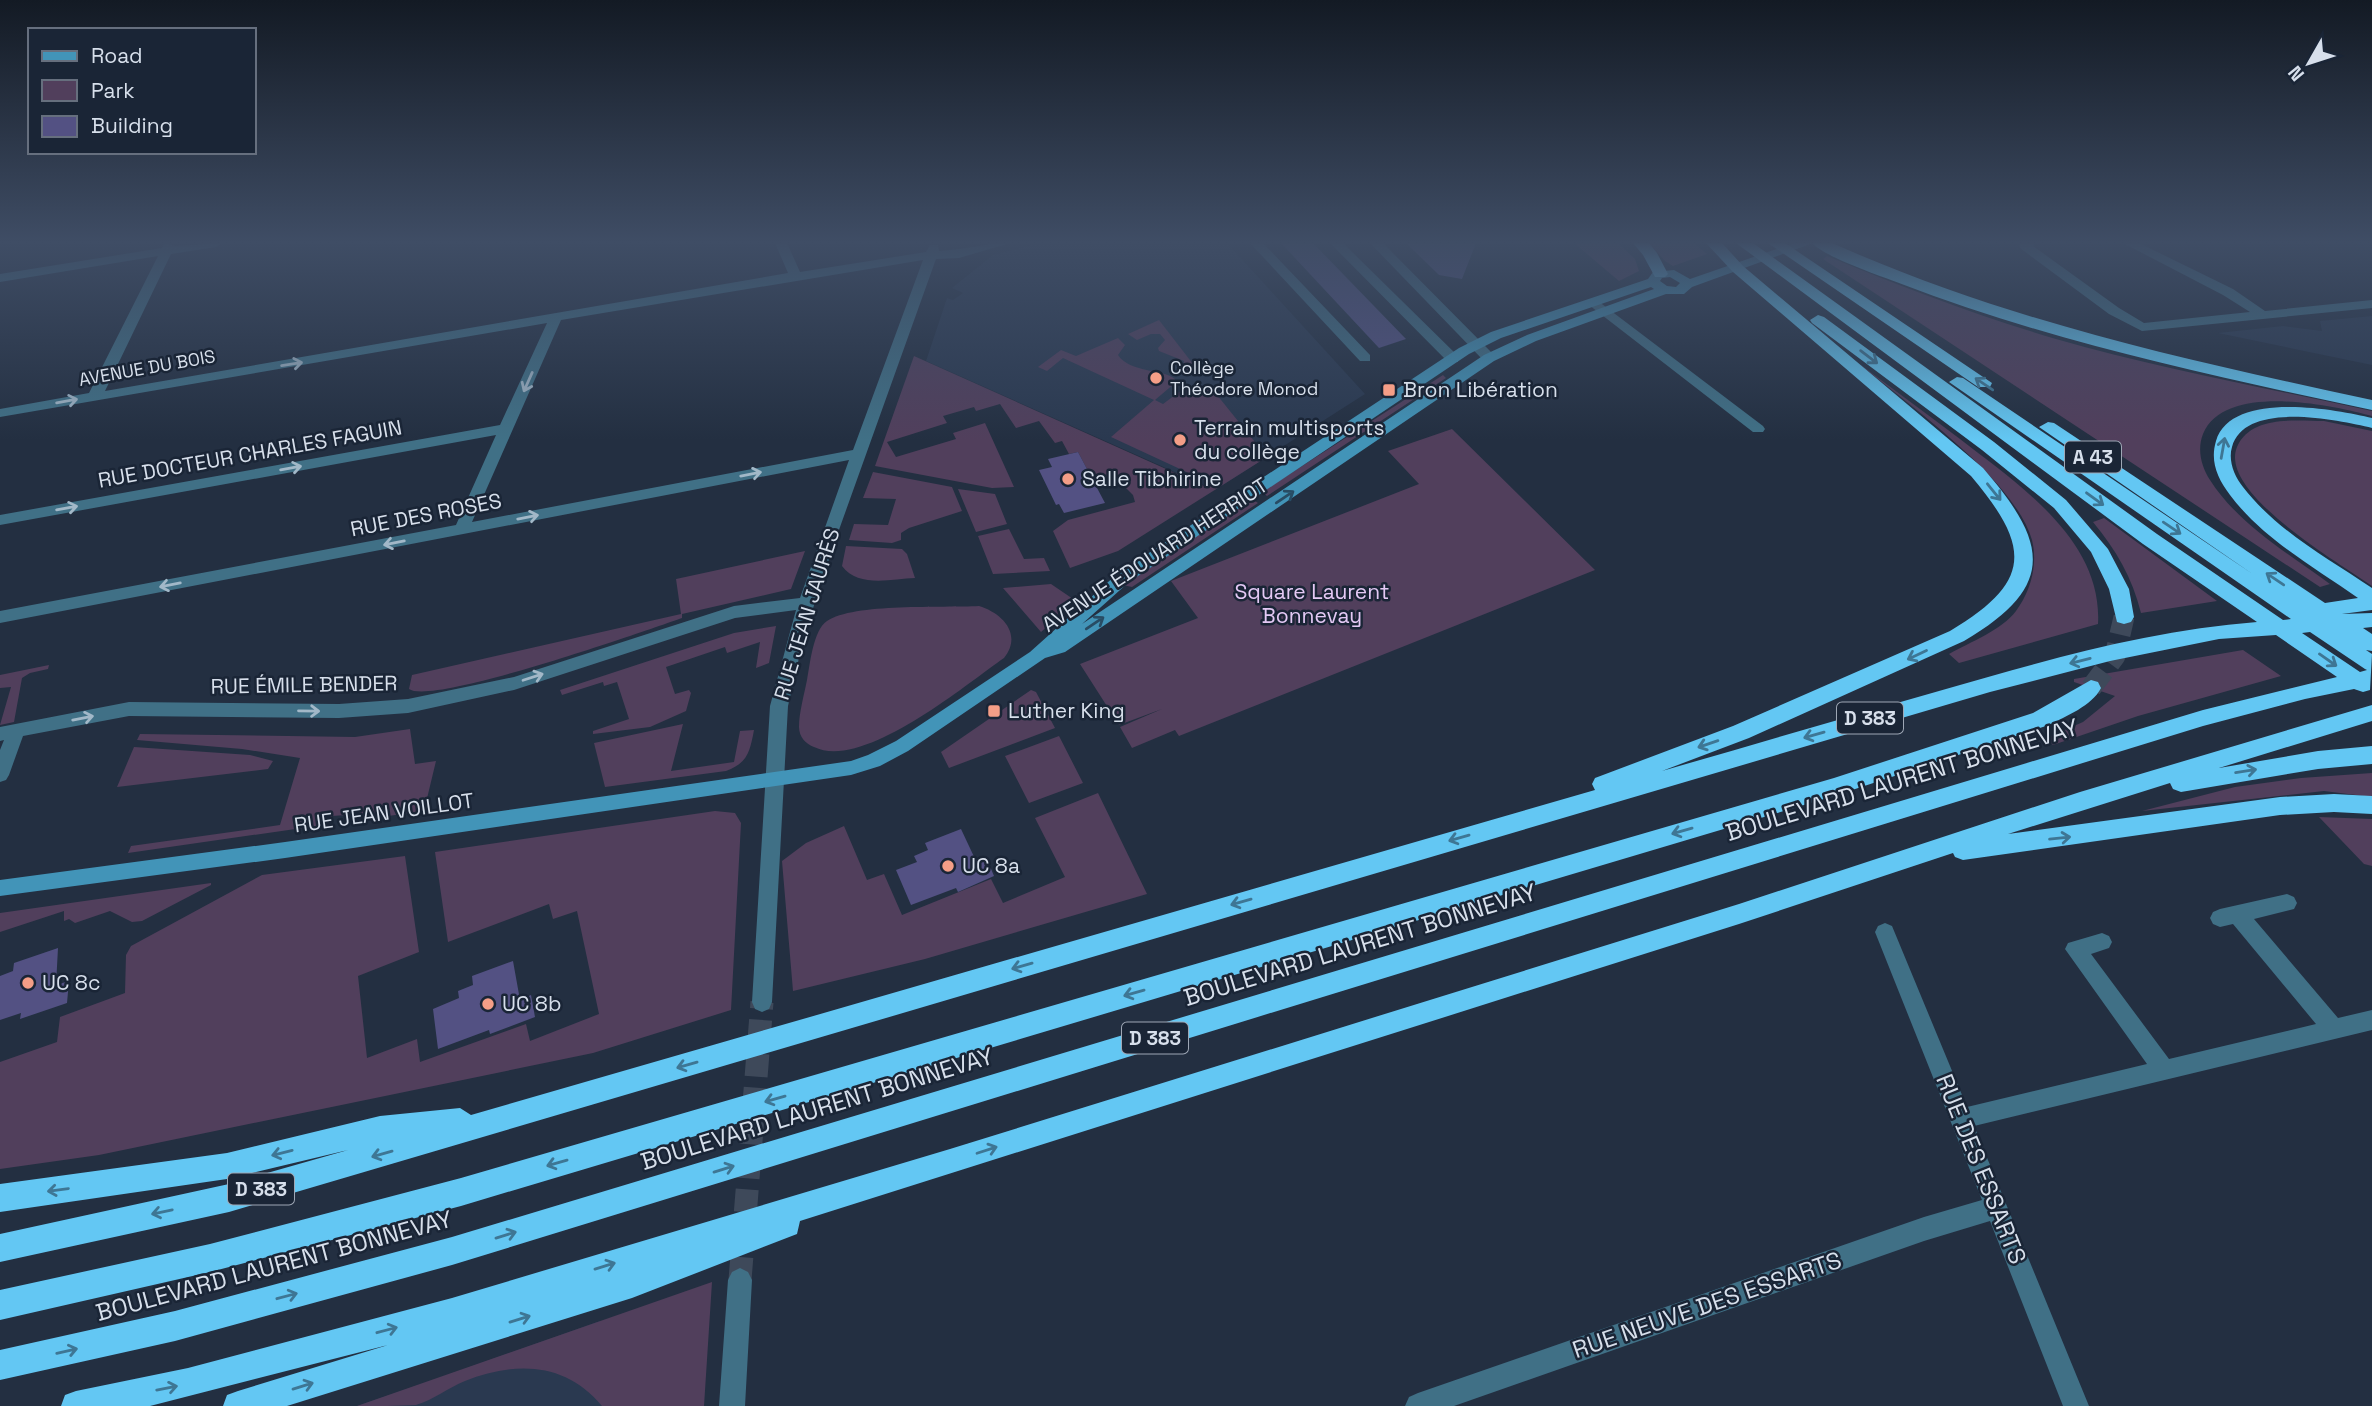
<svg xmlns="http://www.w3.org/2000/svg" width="2372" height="1406" font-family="'Space Grotesk',sans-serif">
  <rect width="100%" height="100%" fill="#232f41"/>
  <path fill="#2a3950" d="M1041,243H1227L1365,394L1215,490L926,361L947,298L953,300L963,293L952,288L993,255Z
    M2372,316V365L2218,333L2283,326L2322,331L2320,321Z
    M600,1321L622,1406H357L436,1379Z"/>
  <path fill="#513f5c" d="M1574,243H1618L1635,259L1639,271L1619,281Z
    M1649,243H1694L1707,254L1673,266L1665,261Z
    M1827,256C1902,287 1978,316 2056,339C2160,369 2267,388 2372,411V416C2331,405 2225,382 2203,434C2197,449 2201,466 2210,480C2238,524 2289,554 2330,584L2320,587L1823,259Z
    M1159,320L1200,373L1186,374L1183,369L1184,361L1159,351L1158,348L1165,340L1160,334H1151L1137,340L1128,334Z
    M1118,338L1125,345L1118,355C1130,373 1163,369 1175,379V383L1155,400L1163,404L1183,389L1209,385L1267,457L1118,551L1070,568L1053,531L1068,520L1135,502L1133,495L1120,482L1097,488L1078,452L1069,454L1062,441L1055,443L1039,421L1016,428L1000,404L976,411L974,407L943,416L947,423L887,442L896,457L956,439L953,433L985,423L1014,487L992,488L875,466L914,356L1204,486L1208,482L1111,437L1154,400L1063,358L1047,371L1038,367L1061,350L1076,356Z
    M1857,362C1891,388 1926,413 1960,439C2018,484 2103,540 2098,624L1959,663L1949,654C1970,642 2002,630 2016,611C2031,591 2038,564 2032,540C2015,479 1906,403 1857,362Z
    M1443,375L1446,378L1267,496L1262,492Z
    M2324,421L2372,431V586C2340,563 2218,493 2237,447C2251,415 2295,421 2324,421Z
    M1452,429L1595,570L1179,736L1175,730L1132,748L1120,727L1162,709L1119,725L1080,664L1198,618L1171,581L1419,484L1388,451Z
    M873,472L952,487L962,511L909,528L901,533V540L892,543L849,540L854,524L888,525L896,499L863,498Z
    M958,489L995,494L1007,524L976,532Z
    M1252,499L1258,503L1132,587L1123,585Z
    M2104,518L2217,601L2141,613C2132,577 2116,550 2093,522Z
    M1009,529L1024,559L1044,558L1050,571L993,574L978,536Z
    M846,546L902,549L907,554L915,578C891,579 858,588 842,566Z
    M805,551L791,589L682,614V618C645,631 432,706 409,689L412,675L681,614L676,579Z
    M1051,584L1076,601L1041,632L1003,588Z
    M979,606C1002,613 1023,634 1004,658C965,685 863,771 814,747C806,744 799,737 799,727C799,713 804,695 807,680C810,665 813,630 827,621C853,603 944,608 979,606Z
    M776,626L769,663L756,668L760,642L727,653L725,647L666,667L675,694L689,690L691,693L686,711L650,727L593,734V731L629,719L617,682L604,686L603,682L562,695L560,690L734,633Z
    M2243,650L2281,676L2138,716L2053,745L2046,738L2083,722L2115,696L2074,682V679Z
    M49,665L48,669L30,673L22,678L14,722L0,725L11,687L0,688V675Z
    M1031,690L1036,692L1055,728L949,768L941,752Z
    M683,724L671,771L734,762L740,731L754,730C750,751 748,763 726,771L605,787L594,743Z
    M410,729L415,764L436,761L424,811L345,822L346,815L332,816L330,824L128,853L131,846L280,825L300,758L242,749L137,740L140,734L355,737Z
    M1059,736L1083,783L1029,803L1005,756Z
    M134,747L250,755L273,761L268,769L117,787Z
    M2372,773V797L2324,791L2142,811L2235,787L2301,778Z
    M1098,793L1147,894L925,959L793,991L782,861L806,843L844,826L867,880L884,874L902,915L991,879L1003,903L1065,877L1035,818Z
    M715,811L735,813L741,823L731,1010L593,1053L99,1155L0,1169V1062L57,1042L60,1017L125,993L126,955L131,946L262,875L405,856L419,952L358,976L367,1058L417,1039L420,1062L526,1024L530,1041L599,1014L577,911L553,919L549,904L448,942L435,852Z
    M2319,817L2372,819V866L2364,864Z
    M211,883V885L142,921L132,922L110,911L75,923L69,919L64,921V911L0,932V913Z
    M712,1282L704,1406H602C566,1362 515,1361 465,1381C448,1388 433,1400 416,1405C399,1406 374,1406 357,1406Z"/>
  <path fill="#535183" d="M1281,243H1313L1406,339L1379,348Z
    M1406,243H1476L1462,279L1439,275Z
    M1078,452L1105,503L1064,513L1059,504L1056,505L1039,470L1052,467L1048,459Z
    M961,829L976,861L986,857L994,876L958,892L956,888L911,905L896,870L917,862L914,856L928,850L925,843Z
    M58,948L56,985L69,981L67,1003L20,1019L21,1013L0,1020V976L13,971L14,963Z
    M513,961L520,1000L531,995L535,1017L490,1034L489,1030L438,1049L433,1009L459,998L458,991L473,985L472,976Z"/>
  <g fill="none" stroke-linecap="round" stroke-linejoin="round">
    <path stroke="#3e495a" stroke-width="23" stroke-dasharray="23 11" stroke-linecap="butt" d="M740,1280L762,1002"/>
    <path stroke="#3e495a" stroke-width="21" stroke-dasharray="21 10" stroke-linecap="butt" d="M2091,688L2115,656L2124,617"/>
    <path fill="#407086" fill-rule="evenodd" d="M165,243L175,246L222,243L216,247L171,254L105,391L788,273L775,243H787L800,272L926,252L930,245H938L939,251C963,250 986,243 1010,243L959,258L936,259L835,541L804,636L788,706L772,1002L769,1009L762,1012L755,1009L752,1002L770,706L796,610L735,618L514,690L408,713L339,718L129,716L23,736L9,775L6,780L0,782V750L4,740L0,741V727L129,702L339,704L408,699L514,677L734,606L800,598L849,460L0,623V611L456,525L496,435L0,525V515L500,425L547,323L0,417V409L89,393L158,256L0,282V274L162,248ZM923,260L853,450L472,522L561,320Z
      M1250,243H1263L1370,355V361H1360Z
      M1330,243H1343L1458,356V362H1448Z
      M1370,243H1383L1494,355V361H1484Z
      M2019,243H2035L2033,246L2119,308L2144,323L2250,312L2223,295L2123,243H2139L2233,289L2265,311L2372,300V308L2142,331L2109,314L2020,248Z
      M1594,298L1763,426L1765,429L1763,432H1753L1589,305L1587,302Z
      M2287,894L2294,897L2297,903L2294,909L2254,919L2338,1018L2372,1010V1030L1974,1126L2089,1406H2063L1990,1221L1924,1241L1454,1406H1405L1409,1397L1418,1393L1924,1217L1982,1200L1875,932L1878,926L1885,923L1892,926L1967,1107L2147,1064L2065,949L2068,943L2102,933L2109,936L2112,942L2109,948L2091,954L2169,1059L2316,1024L2233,924L2220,927L2213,924L2210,918L2213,912L2220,909Z
      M740,1268L748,1272L752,1280L745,1406H719L728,1280L732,1272Z"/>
    <path fill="#4294b8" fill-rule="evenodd" d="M1794,243H1813L1692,287L1684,294H1666L1536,341L1494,361L1065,652L1045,658L908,751L880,766L851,775L285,858L0,896V880L285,842L851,761L868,755L896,741L1030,652L1117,574L1459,348L1491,332L1648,279L1653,272L1674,270L1690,279ZM1670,277L1680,283L1676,287L1667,286L1660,281L1662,278ZM1651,287L1654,289L1527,335L1484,355L1082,624L1129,582L1469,354L1501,338Z"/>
    <path fill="#63c7f3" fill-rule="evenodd" d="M1633,243H1649L1657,253L1668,274L1665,277H1655L1643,255Z
      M1706,243H1722L1743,266L1983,468C2048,543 2057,586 1964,641L1749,738L1662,771C1755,744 1847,717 1939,691C2043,661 2149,630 2257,622L2143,544L1736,243H1753L2157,534L2283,620L2291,619L1949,382L1957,377L1963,378L2254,575L2039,427L2048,422L2054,423L2325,603L2358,598C2314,567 2263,539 2230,495C2217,478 2210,461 2216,441C2231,390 2335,409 2372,418V428C2337,420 2245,400 2232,447C2228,460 2234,476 2243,487C2276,530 2327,558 2372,588V610L2342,614L2372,613V627L2363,628L2372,634V651L2366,650L2372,654L2370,690L2363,692L2354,689L2305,699L2203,726L452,1265L175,1341L0,1380V1350L175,1311L452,1237L2203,710L2337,677L2276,635L2219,639L2110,661L1990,692L229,1212L0,1262V1234L229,1184L348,1150L227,1179L0,1212V1184L227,1153L380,1116L460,1108L471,1115L1595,790L1592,784L1595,778L1733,726L1950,631C2034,581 2030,546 1971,476L1733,272ZM2310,632L2365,669L2367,670L2360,672L2302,633Z
      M1768,243H1785L1992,383L1990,387H1978Z
      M1812,243H1832C2007,321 2186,360 2372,400V410C2212,376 2052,342 1899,283C1878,275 1825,257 1812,243Z
      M1818,315L1824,317L1994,442L2066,500L2108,549L2129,589L2134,617L2131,622L2124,624L2117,622L2109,589L2091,552L2054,508L1982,450L1812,323L1810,320Z
      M2091,680L2098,682L2101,688C2092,706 2066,716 2049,725L1834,796L461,1206L210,1272L0,1320V1290L210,1244L461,1178L1834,778L2033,713Z
      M2372,705V721L2219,768L2318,751L2372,746V764L2318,769L2181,792L2173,789L2170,783L2008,834L2280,797L2334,794L2372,796V814L2334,812L2280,815L1963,860L1955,857L1953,853L1739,924L800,1221L797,1234L632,1298L287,1406H223L227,1395L238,1391L388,1345L150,1406H61L65,1395L76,1391L188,1368L452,1298L950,1149L1739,904L2080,792Z"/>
  </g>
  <defs><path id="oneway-shaft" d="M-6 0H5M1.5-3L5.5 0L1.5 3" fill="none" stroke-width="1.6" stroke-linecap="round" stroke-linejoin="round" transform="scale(1.75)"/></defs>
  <g stroke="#3e7694">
    <use href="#oneway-shaft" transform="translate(1869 357) rotate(37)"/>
    <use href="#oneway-shaft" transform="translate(1984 384) rotate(-146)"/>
    <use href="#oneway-shaft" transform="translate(2223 448) rotate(-80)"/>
    <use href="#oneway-shaft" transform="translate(1994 492) rotate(51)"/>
    <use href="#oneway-shaft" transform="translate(2095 499) rotate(36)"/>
    <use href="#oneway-shaft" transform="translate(2172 528) rotate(34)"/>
    <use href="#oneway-shaft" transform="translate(2275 579) rotate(-146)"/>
    <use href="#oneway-shaft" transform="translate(1917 655) rotate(155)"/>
    <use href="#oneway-shaft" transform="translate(2328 660) rotate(35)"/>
    <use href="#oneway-shaft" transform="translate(2080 661) rotate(166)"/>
    <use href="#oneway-shaft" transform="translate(1814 735) rotate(164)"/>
    <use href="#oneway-shaft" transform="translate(1708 744) rotate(161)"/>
    <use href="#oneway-shaft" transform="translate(2246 771) rotate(-9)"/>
    <use href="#oneway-shaft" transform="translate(1682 831) rotate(164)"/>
    <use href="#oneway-shaft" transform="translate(1459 838) rotate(164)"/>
    <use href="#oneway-shaft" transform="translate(2060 838) rotate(-6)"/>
    <use href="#oneway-shaft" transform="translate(1241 902) rotate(164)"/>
    <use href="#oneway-shaft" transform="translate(1022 966) rotate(164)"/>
    <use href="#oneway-shaft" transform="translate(1134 993) rotate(164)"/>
    <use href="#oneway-shaft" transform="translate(687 1065) rotate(164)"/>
    <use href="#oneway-shaft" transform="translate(775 1099) rotate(164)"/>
    <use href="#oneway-shaft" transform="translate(987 1150) rotate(-18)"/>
    <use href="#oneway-shaft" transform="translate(282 1153) rotate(166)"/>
    <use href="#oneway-shaft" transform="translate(382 1154) rotate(164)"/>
    <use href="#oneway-shaft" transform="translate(557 1163) rotate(164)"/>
    <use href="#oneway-shaft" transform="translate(724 1169) rotate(-17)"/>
    <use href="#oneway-shaft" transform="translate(58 1190) rotate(172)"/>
    <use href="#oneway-shaft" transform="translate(162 1212) rotate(168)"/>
    <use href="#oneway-shaft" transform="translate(506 1235) rotate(-17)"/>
    <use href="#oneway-shaft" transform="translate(605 1266) rotate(-17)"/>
    <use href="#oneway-shaft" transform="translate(287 1296) rotate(-15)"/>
    <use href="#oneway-shaft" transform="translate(520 1319) rotate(-17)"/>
    <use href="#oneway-shaft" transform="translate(387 1330) rotate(-15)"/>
    <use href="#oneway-shaft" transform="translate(67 1351) rotate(-13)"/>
    <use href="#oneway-shaft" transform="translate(303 1386) rotate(-17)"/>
    <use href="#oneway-shaft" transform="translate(167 1388) rotate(-11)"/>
  </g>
  <g stroke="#a2b8c8">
    <use href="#oneway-shaft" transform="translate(292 364) rotate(-9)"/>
    <use href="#oneway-shaft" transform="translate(528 382) rotate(114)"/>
    <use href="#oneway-shaft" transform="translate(67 401) rotate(-10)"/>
    <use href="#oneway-shaft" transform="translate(291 468) rotate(-10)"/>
    <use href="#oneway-shaft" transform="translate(751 474) rotate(-11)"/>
    <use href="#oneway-shaft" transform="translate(67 508) rotate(-10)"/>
    <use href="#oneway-shaft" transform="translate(528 517) rotate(-11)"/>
    <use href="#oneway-shaft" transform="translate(394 543) rotate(169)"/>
    <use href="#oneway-shaft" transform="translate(170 585) rotate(169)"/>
    <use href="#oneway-shaft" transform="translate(533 677) rotate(-18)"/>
    <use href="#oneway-shaft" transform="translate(309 711) rotate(1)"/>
    <use href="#oneway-shaft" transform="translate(83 718) rotate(-11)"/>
  </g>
  <g stroke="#284c64">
    <use href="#oneway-shaft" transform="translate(1285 497) rotate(-34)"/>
    <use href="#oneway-shaft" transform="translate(1095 623) rotate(-34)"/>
  </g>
  <linearGradient id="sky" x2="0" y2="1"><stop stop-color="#131a24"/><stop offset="0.55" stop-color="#3f4d65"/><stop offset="1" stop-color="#3f4d65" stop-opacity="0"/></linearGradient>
  <rect width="2372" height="440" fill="url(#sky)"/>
  <g fill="#f49e87" stroke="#1a2536" stroke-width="2.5">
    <circle cx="1156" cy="378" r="7"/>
    <rect x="1382" y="383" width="14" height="14" rx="3.5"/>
    <circle cx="1180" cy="440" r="7"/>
    <circle cx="1068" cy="479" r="7"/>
    <rect x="987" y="704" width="14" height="14" rx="3.5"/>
    <circle cx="948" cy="866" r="7"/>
    <circle cx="28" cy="983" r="7"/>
    <circle cx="488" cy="1004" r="7"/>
  </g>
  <g text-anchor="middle" stroke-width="5" stroke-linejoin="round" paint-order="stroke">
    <g font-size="18" fill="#d7dfeb" stroke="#1a2536">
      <text transform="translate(147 368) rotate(-10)" y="6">AVENUE DU BOIS</text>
    </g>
    <g font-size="18" fill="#d7dfeb" stroke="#1a2536" text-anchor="start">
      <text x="1170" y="374">Collège<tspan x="1170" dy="21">Théodore Monod</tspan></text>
    </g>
    <g fill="#1a2536" stroke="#9ea7b5" stroke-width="2">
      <rect x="2065" y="441.5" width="56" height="31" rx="5"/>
      <rect x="1837" y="702.5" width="66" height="31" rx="5"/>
      <rect x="1122" y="1022.5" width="66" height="31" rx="5"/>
      <rect x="228" y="1173.5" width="66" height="31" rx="5"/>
    </g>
    <g font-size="19" font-weight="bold" fill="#d7dfeb">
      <text x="2093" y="464">A 43</text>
      <text x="1870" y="725">D 383</text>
      <text x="1155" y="1045">D 383</text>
      <text x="261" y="1196">D 383</text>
    </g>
    <g font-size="21" fill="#d7dfeb" stroke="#1a2536" text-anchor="start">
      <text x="1403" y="397">Bron Libération</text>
      <text x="1194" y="435">Terrain multisports<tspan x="1194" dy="24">du collège</tspan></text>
      <text x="1082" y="486">Salle Tibhirine</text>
      <text x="1008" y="718">Luther King</text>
      <text x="962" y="873">UC 8a</text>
      <text x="42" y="990">UC 8c</text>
      <text x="502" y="1011">UC 8b</text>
    </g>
    <g font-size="21" fill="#d7dfeb" stroke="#1a2536">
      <text transform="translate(250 454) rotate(-10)" y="7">RUE DOCTEUR CHARLES FAGUIN</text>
      <text transform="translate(426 515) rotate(-11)" y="7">RUE DES ROSES</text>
      <text transform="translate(1155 555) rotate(-33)" y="7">AVENUE ÉDOUARD HERRIOT</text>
      <text transform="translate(807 614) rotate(-73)" y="7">RUE JEAN JAURÈS</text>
      <text transform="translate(304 685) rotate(-1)" y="7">RUE ÉMILE BENDER</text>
      <text transform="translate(384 813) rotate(-8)" y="7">RUE JEAN VOILLOT</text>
    </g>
    <g font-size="21" fill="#e4c9f5" stroke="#1a2536">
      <text x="1312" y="599">Square Laurent<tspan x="1312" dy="24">Bonnevay</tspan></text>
    </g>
    <g font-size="24" fill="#d7dfeb" stroke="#1a2536">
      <text transform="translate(1902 780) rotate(-17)" y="8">BOULEVARD LAURENT BONNEVAY</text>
      <text transform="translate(1360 945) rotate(-17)" y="8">BOULEVARD LAURENT BONNEVAY</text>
      <text transform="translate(817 1109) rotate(-17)" y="8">BOULEVARD LAURENT BONNEVAY</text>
      <text transform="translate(1981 1169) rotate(68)" y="8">RUE DES ESSARTS</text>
      <text transform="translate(274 1266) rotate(-15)" y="8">BOULEVARD LAURENT BONNEVAY</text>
      <text transform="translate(1707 1305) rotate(-19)" y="8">RUE NEUVE DES ESSARTS</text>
    </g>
  </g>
  <rect x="28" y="28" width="228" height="126" fill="#1a2536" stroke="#666f7e" stroke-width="2"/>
  <rect x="42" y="51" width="35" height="10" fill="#4294b8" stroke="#666f7e" stroke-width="2"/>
  <text x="91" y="63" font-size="21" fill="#d7dfeb">Road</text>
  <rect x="42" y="80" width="35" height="21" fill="#513f5c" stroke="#666f7e" stroke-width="2"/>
  <text x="91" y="98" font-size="21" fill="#d7dfeb">Park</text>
  <rect x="42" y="116" width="35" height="21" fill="#535183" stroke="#666f7e" stroke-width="2"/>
  <text x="91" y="133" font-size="21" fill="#d7dfeb">Building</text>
  <g transform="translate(2309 63) rotate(231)" stroke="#1a2536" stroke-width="5" paint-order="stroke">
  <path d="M0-5L12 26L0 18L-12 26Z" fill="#d7dfeb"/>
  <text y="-10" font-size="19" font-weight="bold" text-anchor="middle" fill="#d7dfeb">N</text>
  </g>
</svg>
